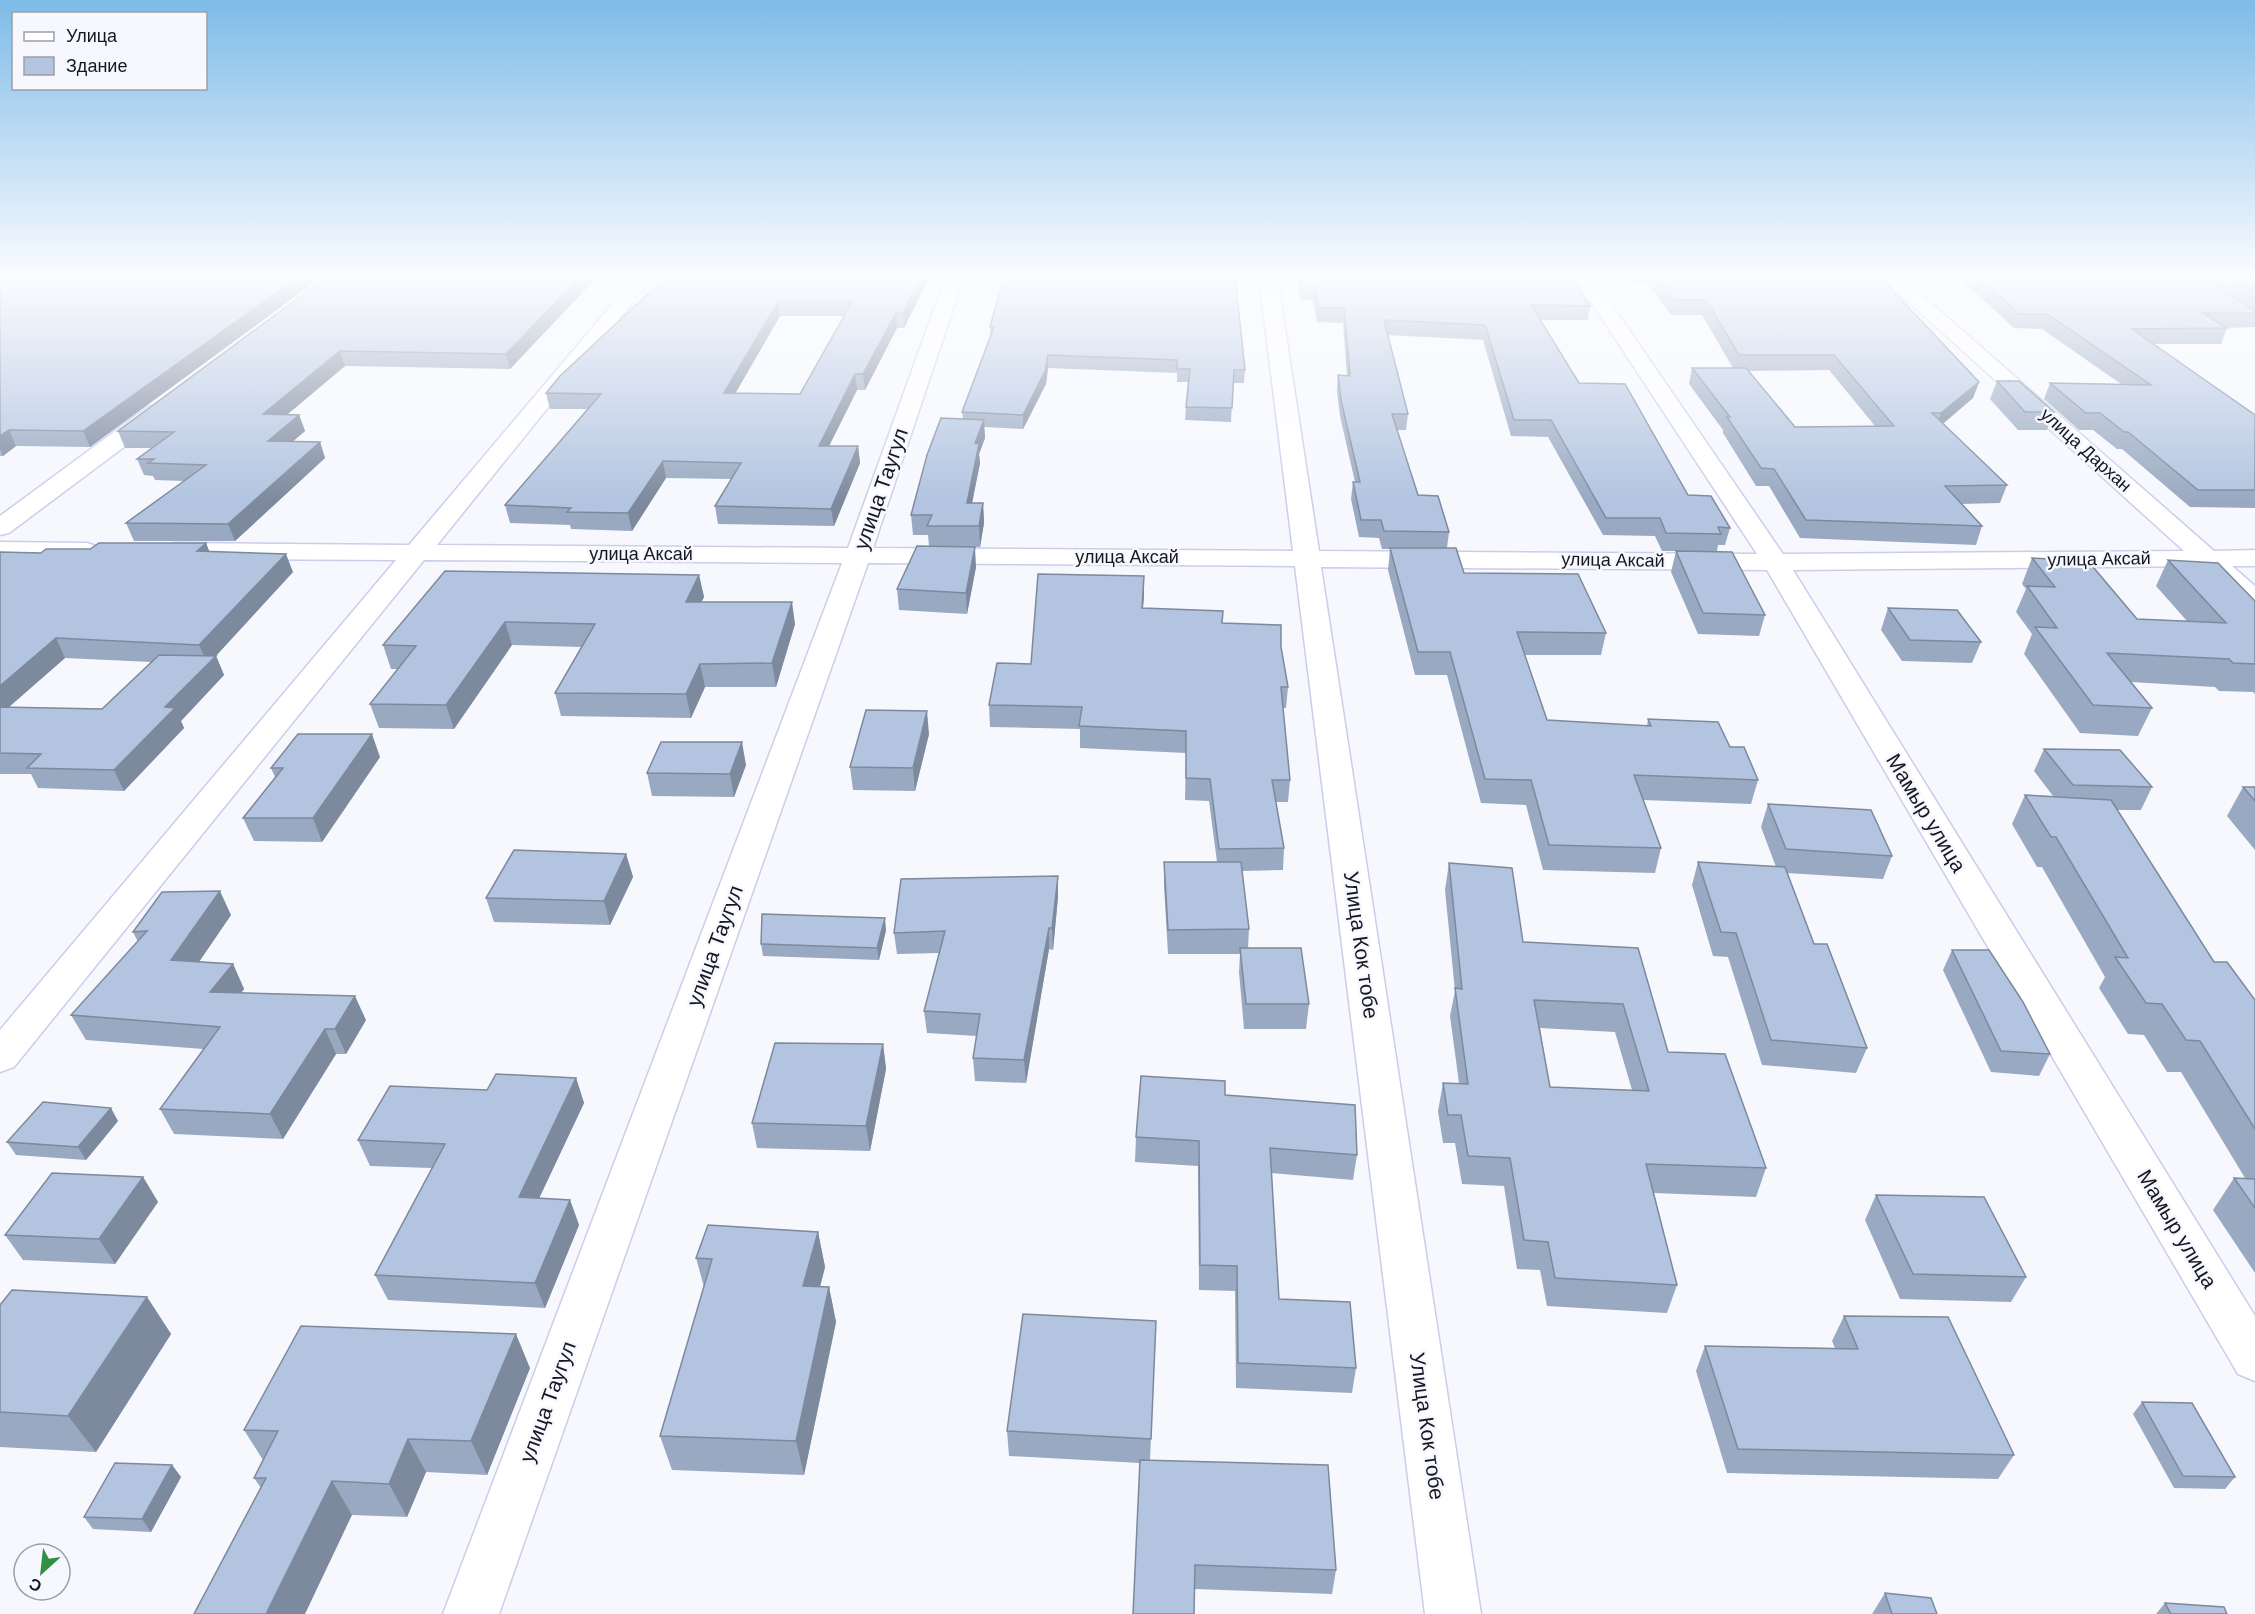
<svg xmlns="http://www.w3.org/2000/svg" width="2255" height="1614" font-family="'DM Sans',sans-serif">
  <rect width="100%" height="100%" fill="#f7f8fe"/>
  <g fill="none" stroke-linecap="round" stroke-linejoin="round">
    <g stroke="#cccceb" stroke-width="3">
      <path id="minor" d="M636,276H654L437,545L848,548L946,276H964L873,548L1293,551L1259,276H1277L1319,551L1757,554L1574,276H1592L1783,554L2184,551L1880,276H1900L2214,551L2255,550V566H2232L2255,586V608L2245,606L2201,566L1793,570L2255,1316V1381L2238,1374L1767,570L1321,567L1481,1614H1425L1295,566L868,563L499,1614H443L842,563L424,560L14,1067L0,1072V1030L396,560L175,559L166,556L162,551L166,546L175,543L409,545Z
        M156,406L164,407L167,412L164,417L9,533L0,535V516L148,407Z
        M0,542L87,543L96,546L100,551L96,556L87,559L0,558Z"/>
    </g>
    <use href="#minor" fill="#fff" fill-rule="evenodd"/>
  </g>
  <path fill="#99a9c1" fill-rule="evenodd" d="M0,276H16L2,284L19,276H323L90,447L16,446L3,456H0Z
    M328,276H598L510,369L345,366L287,414L299,415L305,431L292,441L320,442L325,458L235,541H134L126,523L184,481L155,480L153,476L144,475L137,459L152,448H125L118,431Z
    M667,276H930L904,328H897L865,390H857L829,446H858L860,463L834,526L718,524L715,506L731,479L666,478L632,531L571,529L570,525L510,523L505,505L587,409H550L546,393ZM780,316H844L800,394H735Z
    M1004,276L1245,370L1244,383H1233L1231,422L1185,420L1188,382H1177V373L1048,368L1046,384L1023,429L984,427L985,438L979,454L980,463L972,503H983L984,523L980,547L929,546L928,535H913L911,515L963,419L962,412L990,338V327Z
    M1297,276H1570L1590,306L1588,320H1540L1579,383L1688,495L1730,528L1725,545H1718L1717,551L1765,615L1759,636L1698,634L1671,572L1676,551H1662L1655,536L1603,535L1548,437L1511,436L1483,340L1388,335L1408,414L1406,430H1397L1418,495L1449,532L1447,548L1464,573L1606,633L1601,655H1525L1547,720L1647,726L1648,719L1730,747L1758,780L1751,804L1643,800L1661,848L1655,873L1543,870L1526,805L1481,803L1447,675H1415L1388,570L1390,549H1382L1379,538L1359,537L1351,499L1353,482H1355L1340,416L1337,391L1338,375L1347,376L1343,323L1317,322L1313,300H1300Z
    M1627,276H1879L1979,382L1973,398L1943,424L2007,485L2000,503L1961,504L1982,526L1976,545L1800,538L1769,486H1756L1723,433V430L1689,384L1692,368H1733L1702,315H1671L1648,284H1633ZM1829,370L1875,426L1795,427L1748,371Z
    M1957,276H2200L2255,311V327L2226,328H2227L2221,344H2154L2255,415V508L2190,507L2122,449H2117L2093,430H2079L2044,399L2050,383L2121,384L2042,329L2014,328Z
    M2202,276H2255V310Z
    M1997,381L2054,412L2047,430H2018L1990,399Z
    M206,543L209,551L293,572L216,656L224,675L181,721L184,728L124,791L38,788L31,774H0V552L41,553L90,549ZM65,658L151,662L102,709L8,707Z
    M2032,558L2137,619L2187,621L2156,586L2168,560L2255,601V694L2253,692L2219,691L2215,687L2131,682L2152,708L2138,736L2080,733L2024,654L2032,634L2016,612L2026,589L2022,584Z
    M976,567L967,614L899,610L897,589Z
    M699,575L704,597L701,602L795,624L776,687H705L691,718L561,716L555,693L582,647L512,645L454,729L379,728L370,704L398,669H391L383,645Z
    M1144,596L1143,608L1223,623L1281,647L1288,687L1286,708H1283L1290,780L1288,802H1276L1284,848L1283,870L1242,871L1249,929L1248,948L1309,1004L1306,1029H1244L1239,972L1240,954H1168L1164,886V862H1217L1209,801L1185,800L1186,753L1080,748V729L990,727L989,705L1031,664Z
    M1888,608L1981,642L1972,663L1902,661L1881,630Z
    M929,734L915,791L853,790L850,767Z
    M2044,749L2152,787L2141,810H2117L2214,962L2255,1000V1273L2213,1210L2234,1178H2245L2181,1072H2167L2144,1035L2128,1034L2099,988L2105,977L2042,867H2037L2012,824L2025,795L2053,796L2034,771Z
    M380,757L322,842L254,841L243,818L275,777L271,768Z
    M746,765L734,797L652,796L647,773Z
    M2243,787H2255V850L2227,816Z
    M1768,804L1892,856L1883,879L1787,873L1814,944L1867,1048L1856,1073L1762,1065L1728,957L1713,956L1692,885L1698,862L1776,867L1761,827Z
    M626,854L633,877L610,925L494,922L486,898Z
    M1449,863L1523,942L1638,948L1668,1052L1766,1168L1756,1197L1654,1193L1677,1285L1667,1313L1547,1306L1540,1270L1517,1269L1504,1186L1462,1184L1455,1143H1443L1438,1111L1443,1083H1459L1450,1016L1455,991L1445,890ZM1540,1028L1615,1032L1632,1090L1550,1087Z
    M1058,897L1053,950L1049,949L1026,1083L975,1081L973,1058L977,1036L927,1033L924,1011L939,953L897,954L894,933Z
    M231,915L199,962L233,964L244,989L241,993L366,1020L346,1054H336L283,1139L174,1134L160,1109L203,1049L86,1040L71,1015L138,942L133,932Z
    M886,930L879,960L763,956L761,944Z
    M1952,950L2050,1054L2039,1076L1991,1072L1943,970Z
    M883,1044L886,1069L870,1151L757,1148L752,1123Z
    M576,1078L584,1103L539,1198L570,1200L579,1225L545,1308L388,1300L375,1275L432,1168L370,1166L358,1140L487,1090Z
    M1225,1095L1357,1155L1353,1180L1271,1173L1279,1299L1356,1368L1352,1393L1236,1388L1235,1291L1199,1290L1198,1166L1135,1162L1136,1137Z
    M118,1121L86,1160L16,1155L7,1142Z
    M143,1177L158,1202L115,1264L23,1260L5,1235Z
    M1876,1195L2026,1277L2011,1302L1900,1299L1865,1220Z
    M818,1232L825,1267L820,1287H829L836,1322L804,1475L672,1470L660,1436L704,1287L696,1258Z
    M147,1297L171,1334L96,1452L0,1447V1305Z
    M1844,1316L2014,1455L1998,1479L1727,1473L1696,1371L1705,1346L1835,1348L1832,1341Z
    M1155,1346L1150,1460L1336,1570L1332,1594L1195,1589L1140,1463L1009,1456L1007,1431Z
    M530,1368L487,1475L426,1472L407,1517L352,1515L261,1488L254,1478L263,1460L244,1430Z
    M2142,1402L2235,1477L2225,1489L2174,1488L2133,1414Z
    M172,1465L181,1477L151,1532L93,1529L84,1517Z
    M1885,1593L1937,1614H1872Z
    M2165,1603L2227,1614H2156Z"/>
  <path fill="#7d899d" d="M0,276H16L0,285Z
    M300,276H323L90,447L83,431Z
    M581,276H598L510,369L506,354Z
    M922,276H930L904,328L903,313Z
    M778,302L780,316L726,409L724,393Z
    M896,313L897,328L865,390L863,374Z
    M340,351L345,366L269,430L263,414Z
    M1048,355V368L1046,384L1023,429V415Z
    M855,374L857,390L821,462L819,446Z
    M1979,382L1973,398L1935,430L1941,413Z
    M299,415L305,431L274,458L268,441Z
    M984,420L985,438L979,454L980,463L968,523L967,503L975,443Z
    M9,430L16,446L3,456L0,449V436Z
    M320,442L325,458L235,541L228,524Z
    M858,446L860,463L834,526L831,509Z
    M663,461L666,478L632,531L628,513Z
    M983,503L984,523L980,547L979,526Z
    M206,543L213,561L197,551Z
    M975,547L976,567L967,614L966,593Z
    M286,554L293,572L212,660L216,656L224,675L181,721L184,728L124,791L114,770L165,707L208,664L199,645Z
    M699,575L704,597L690,625L686,602Z
    M1144,576V596L1141,628L1142,608Z
    M792,602L795,624L776,687L772,663Z
    M505,622L512,645L454,729L446,705Z
    M56,638L65,658L0,715V686Z
    M700,664L705,687L691,718L686,694Z
    M927,711L929,734L915,791L913,768Z
    M372,734L380,757L322,842L313,818Z
    M742,742L746,765L734,797L730,774Z
    M626,854L633,877L610,925L604,901Z
    M1058,876V897L1053,950L1052,928Z
    M220,891L231,915L183,985L171,960Z
    M885,918L886,930L879,960L877,948Z
    M1049,928V949L1026,1083L1024,1060Z
    M233,964L244,989L222,1017L210,992Z
    M355,996L366,1020L346,1054L335,1029Z
    M325,1029L336,1054L283,1139L270,1114Z
    M883,1044L886,1069L870,1151L866,1126Z
    M576,1078L584,1103L528,1222L519,1197Z
    M111,1108L118,1121L86,1160L78,1147Z
    M143,1177L158,1202L115,1264L99,1239Z
    M570,1200L579,1225L545,1308L535,1283Z
    M818,1232L825,1267L811,1322L803,1286Z
    M829,1287L836,1322L804,1475L796,1441Z
    M147,1297L171,1334L96,1452L68,1416Z
    M516,1334L530,1368L487,1475L471,1441Z
    M408,1439L426,1472L407,1517L389,1484Z
    M172,1465L181,1477L151,1532L142,1519Z
    M332,1481L352,1515L305,1614H266Z"/>
  <path fill="#b2c4e0" stroke="#7d899d" stroke-width="1.5" fill-rule="evenodd" d="M19,276H300L83,431L9,430L0,436V285Z
    M328,276H581L506,354L340,351L263,414L299,415L268,441L320,442L228,524L126,523L206,465L148,463L154,459H137L174,432L118,431Z
    M667,276H922L903,313H896L863,374H855L819,446H858L831,509L715,506L741,463L663,461L628,513L567,512L571,508L505,505L601,394L546,393L560,376ZM778,302H852L800,394L724,393Z
    M1004,276H1235L1245,370H1234L1232,408L1186,407L1190,369H1177V360L1048,355L1045,371L1023,415L962,412L994,327H990Z
    M1300,276H1570L1590,306L1531,305L1579,383L1625,384L1688,495L1711,496L1730,528L1718,527L1721,534L1666,533L1660,518H1606L1551,420H1514L1485,325L1384,320L1408,414H1392L1418,495L1438,496L1449,532L1384,531L1381,520H1361L1353,482H1360L1341,400L1338,375L1350,376L1344,308H1319L1314,286L1301,285Z
    M1656,276H1879L1979,382L1941,413H1932L2007,485L1945,486L1982,526L1806,520L1774,469L1761,468L1727,417H1730L1692,368H1746L1795,427L1894,426L1834,355H1739L1706,300H1674Z
    M1977,276H2200L2255,311V313H2203L2227,328L2132,329L2255,415V490H2198L2128,432H2124L2100,413H2086L2050,383L2151,385L2047,314H2019Z
    M2231,276H2255V291Z
    M1997,381H2019L2054,412H2025Z
    M941,418L984,420L975,443L979,444L967,503H983L979,526H927L932,515H911L927,455Z
    M99,543H206L197,551L286,554L199,645L56,638L0,686V552L41,553L46,549H90Z
    M917,546L975,547L966,593L897,589Z
    M1390,548H1456L1464,573L1578,574L1606,633L1517,632L1547,720L1651,726L1648,719L1718,722L1730,747H1744L1758,780L1634,775L1661,848L1549,845L1531,780L1485,779L1450,652H1418Z
    M1676,551L1732,552L1765,615L1703,613Z
    M2032,558L2088,561L2137,619L2226,623L2168,560L2218,563L2255,601V664L2233,663L2229,659L2107,653L2152,708L2093,705L2035,627L2057,628L2027,586L2055,587Z
    M445,571L699,575L686,602H792L772,663L700,664L686,694L555,693L595,624L505,622L446,705L370,704L416,646L383,645Z
    M1038,574L1144,576L1142,608L1223,611L1222,623L1281,625V647L1288,687H1281L1290,780H1272L1284,848L1219,849L1210,779L1186,778V731L1079,726L1082,707L989,705L997,663L1031,664Z
    M1888,608L1957,610L1981,642L1910,640Z
    M159,655L216,656L165,707L175,708L114,770L27,768L41,754L0,753V707L102,709Z
    M866,710L927,711L913,768L850,767Z
    M298,734H372L313,818H243L283,768H271Z
    M661,742H742L730,774L647,773Z
    M2044,749L2120,750L2152,787L2073,785Z
    M2243,787H2255V801Z
    M2025,795L2111,800L2214,962H2227L2255,1000V1129L2200,1041L2186,1040L2162,1004L2146,1003L2115,957L2128,958L2056,837H2051Z
    M1768,804L1871,810L1892,856L1786,849Z
    M514,850L626,854L604,901L486,898Z
    M1164,862H1241L1249,929L1168,930Z
    M1698,862L1785,867L1814,944H1827L1867,1048L1771,1040L1736,933L1721,932Z
    M1449,863L1512,868L1523,942L1638,948L1668,1052L1725,1054L1766,1168L1646,1164L1677,1285L1555,1278L1548,1242L1524,1240L1510,1158L1468,1156L1461,1115H1448L1443,1083L1468,1084L1455,988L1462,989ZM1534,1000L1623,1004L1649,1091L1550,1087Z
    M1058,876L1052,928H1049L1024,1060L973,1058L980,1014L924,1011L945,931L894,933L901,879Z
    M220,891L171,960L233,964L210,992L355,996L335,1029H325L270,1114L160,1109L220,1027L71,1015L147,931L133,932L162,892Z
    M762,914L885,918L877,948L761,944Z
    M1240,948H1301L1309,1004H1246Z
    M1952,950H1989L2023,1002L2050,1054L2001,1051Z
    M775,1043L883,1044L866,1126L752,1123Z
    M496,1074L576,1078L519,1197L570,1200L535,1283L375,1275L445,1144L358,1140L390,1086L487,1090Z
    M1141,1076L1225,1081V1095L1355,1105L1357,1155L1270,1148L1279,1299L1350,1302L1356,1368L1238,1363L1237,1266L1200,1265L1199,1141L1136,1137Z
    M43,1102L111,1108L78,1147L7,1142Z
    M52,1173L143,1177L99,1239L5,1235Z
    M2234,1178L2255,1179V1208Z
    M1876,1195L1984,1197L2026,1277L1913,1274Z
    M708,1225L818,1232L803,1286L829,1287L796,1441L660,1436L712,1259L696,1258Z
    M12,1290L147,1297L68,1416L0,1412V1305Z
    M1023,1314L1156,1321L1151,1439L1007,1431Z
    M1844,1316L1948,1317L2014,1455L1738,1449L1705,1346L1858,1349Z
    M301,1326L516,1334L471,1441L408,1439L389,1484L332,1481L266,1614H194L266,1478H254L278,1431L244,1430Z
    M2142,1402L2192,1403L2235,1477L2183,1476Z
    M1140,1460L1328,1465L1336,1570L1195,1565L1194,1614H1133Z
    M115,1463L172,1465L142,1519L84,1517Z
    M1885,1593L1931,1598L1937,1614H1892Z
    M2165,1603L2224,1607L2227,1614H2171Z"/>
  <linearGradient id="sky" x2="0" y2="1"><stop stop-color="#7ebbe8"/><stop offset="0.55" stop-color="#fbfcff"/><stop offset="1" stop-color="#fbfcff" stop-opacity="0"/></linearGradient>
  <rect width="2255" height="502" fill="url(#sky)"/>
  <g text-anchor="middle" stroke-width="5" stroke-linejoin="round" paint-order="stroke">
    <g font-size="18" fill="#171722" stroke="#f7f8fe">
      <text transform="translate(2086 450) rotate(42)" y="6">улица Дархан</text>
      <text x="641" y="560">улица Аксай</text>
      <text x="1127" y="563">улица Аксай</text>
      <text transform="translate(2099 559) rotate(-1)" y="6">улица Аксай</text>
      <text transform="translate(1613 560) rotate(1)" y="6">улица Аксай</text>
    </g>
    <g font-size="21" fill="#171722" stroke="#f7f8fe">
      <text transform="translate(881 489) rotate(-71)" y="7">улица Таугул</text>
      <text transform="translate(1926 813) rotate(59)" y="7">Мамыр улица</text>
      <text transform="translate(1361 945) rotate(82)" y="7">Улица Кок тобе</text>
      <text transform="translate(715 946) rotate(-70)" y="7">улица Таугул</text>
      <text transform="translate(2177 1229) rotate(59)" y="7">Мамыр улица</text>
      <text transform="translate(548 1402) rotate(-70)" y="7">улица Таугул</text>
      <text transform="translate(1427 1426) rotate(82)" y="7">Улица Кок тобе</text>
    </g>
  </g>
  <rect x="12" y="12" width="195" height="78" fill="#f7f8fe" stroke="#9d9ea6" stroke-width="1.5"/>
  <rect x="24" y="32" width="30" height="9" fill="#ffffff" stroke="#9d9ea6" stroke-width="1.5"/>
  <text x="66" y="42" font-size="18" fill="#171722">Улица</text>
  <rect x="24" y="57" width="30" height="18" fill="#b2c4e0" stroke="#9d9ea6" stroke-width="1.5"/>
  <text x="66" y="72" font-size="18" fill="#171722">Здание</text>
  <g transform="translate(42 1572) rotate(207)"><circle r="28" fill="#f7f8fe" stroke="#9d9ea6" stroke-width="1.5"/>
  <path d="M0-4.5L10 22L0 15L-10 22Z" fill="#319043"/>
  <text y="-9" font-size="16" font-weight="bold" text-anchor="middle" fill="#171722">С</text>
  </g>
</svg>
